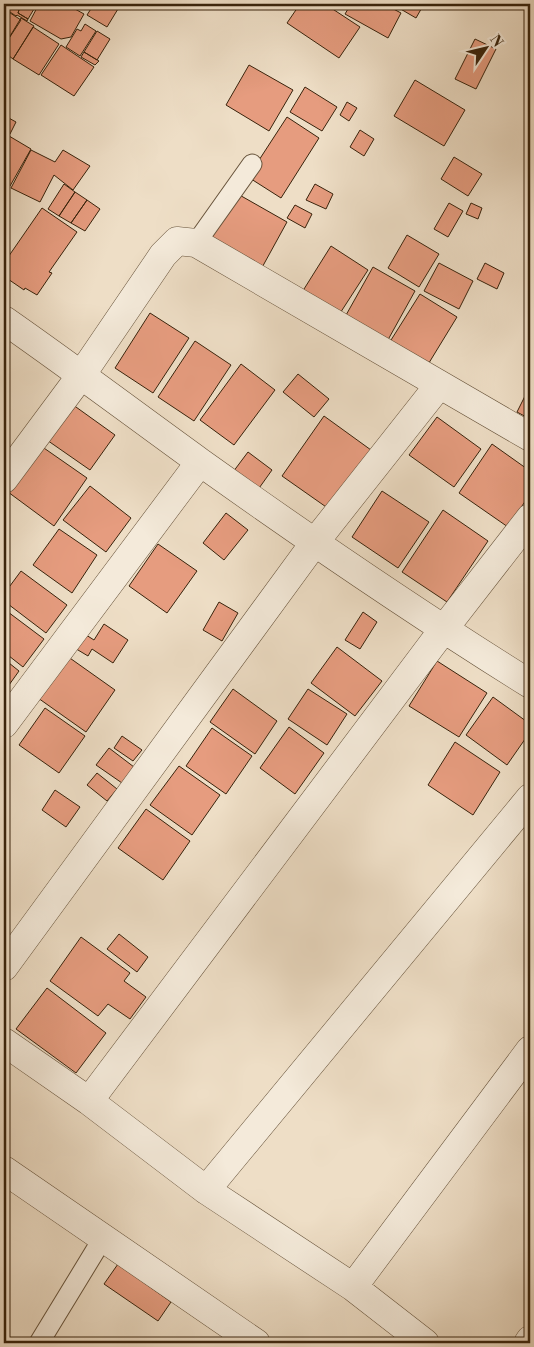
<svg xmlns="http://www.w3.org/2000/svg" width="534" height="1347" font-family="'Libre Bodoni',serif">
  <rect width="100%" height="100%" fill="#eedec6"/>
  <filter id="stains"><feTurbulence type="fractalNoise" baseFrequency=".004" numOctaves="4"/><feColorMatrix values="0 0 0 0 .2 0 0 0 0 .09 0 0 0 0 .02 0 0 0 .5 -.17"/></filter>
  <radialGradient id="worn" r=".72"><stop offset=".6" stop-color="#630" stop-opacity="0"/><stop offset="1" stop-color="#630" stop-opacity=".3"/></radialGradient>
  <path fill="#e69c7f" stroke="#38230c" d="M4,4H9L19,10L18,13L28,19L27,21L17,15L16,16L4,8Z
    M9,4H37L28,19L18,13L19,10Z
    M39,4H66L84,14L71,37L61,39L30,21Z
    M94,4H121L107,27L87,15Z
    M300,4H325L360,27L339,58L287,23Z
    M351,4H384L401,13L388,38L345,14Z
    M392,4H424L416,18Z
    M4,9L21,20L4,46Z
    M21,18L34,26L13,59L4,52V46Z
    M85,24L96,31L80,56L66,47L77,29L81,31Z
    M33,27L59,44L39,75L13,59Z
    M97,31L110,39L97,60L84,52Z
    M475,39L496,49L476,89L455,79Z
    M61,45L94,67L74,96L41,75Z
    M84,52L99,61L95,65L81,57Z
    M249,65L293,90L269,131L226,105Z
    M415,80L465,110L444,146L394,116Z
    M305,87L337,107L322,131L290,112Z
    M347,102L357,108L349,121L340,115Z
    M7,117L16,122L10,134L4,131V123Z
    M287,117L319,138L281,198L248,177Z
    M360,130L374,139L364,156L350,147Z
    M4,133L31,149L10,186L4,183Z
    M31,150L55,162L63,150L90,166L73,190L54,175L40,202L11,188Z
    M454,157L482,174L468,196L441,179Z
    M64,184L75,192L59,216L48,209Z
    M315,184L333,194L326,209L306,200Z
    M75,192L87,200L71,223L59,216Z
    M236,193L287,222L259,273L207,243Z
    M87,200L100,209L85,231L71,223Z
    M449,203L463,211L448,237L434,229Z
    M471,203L482,208L478,219L466,214Z
    M295,205L312,214L305,228L287,218Z
    M42,208L77,232L49,272L52,273L37,295L25,288L24,290L5,277L7,273L4,270V263Z
    M407,235L439,254L419,287L388,268Z
    M331,246L368,270L335,321L299,297Z
    M439,263L473,281L459,309L424,291Z
    M485,263L504,273L497,289L477,279Z
    M373,267L415,291L384,347L341,324Z
    M420,294L457,317L424,371L386,348Z
    M150,313L189,338L153,393L115,368Z
    M195,341L231,365L194,421L158,397Z
    M241,364L275,390L234,445L200,420Z
    M298,374L329,399L314,417L283,392Z
    M530,386V419L517,412Z
    M69,402L115,435L90,470L44,438Z
    M324,416L371,450L329,509L282,476Z
    M437,417L481,449L454,487L409,455Z
    M492,444L530,471V494L508,527L459,493Z
    M41,446L87,478L54,526L8,492Z
    M248,452L272,470L257,491L233,472Z
    M90,486L131,518L106,552L63,520Z
    M382,491L429,522L398,568L352,537Z
    M443,510L488,541L447,602L402,572Z
    M226,513L248,530L224,560L203,543Z
    M59,529L97,555L72,593L33,565Z
    M158,544L197,571L167,613L129,586Z
    M21,571L67,605L46,633L4,601V594Z
    M219,602L238,613L222,641L203,630Z
    M4,609L44,639L23,667L4,652Z
    M363,612L377,622L360,649L345,640Z
    M104,624L128,640L113,663L92,649L88,656L73,647L83,633L94,640Z
    M337,647L382,681L355,716L311,683Z
    M67,656L115,690L86,732L38,698Z
    M4,659L19,671L4,692Z
    M437,661L487,693L459,737L409,706Z
    M233,689L277,721L255,754L210,722Z
    M308,689L347,714L327,745L288,719Z
    M493,697L530,724V732L507,765L466,735Z
    M45,708L85,736L59,773L19,745Z
    M289,727L324,753L295,794L260,768Z
    M212,728L252,756L226,794L186,766Z
    M122,736L142,750L133,761L114,748Z
    M455,742L500,772L473,815L428,785Z
    M109,748L134,767L122,783L96,765Z
    M179,766L220,795L192,835L150,805Z
    M97,773L117,789L107,801L87,785Z
    M55,790L80,807L66,827L42,810Z
    M146,809L190,841L163,880L118,848Z
    M119,934L148,957L137,972L107,949Z
    M81,937L130,973L124,981L146,997L130,1019L108,1004L98,1016L50,981Z
    M47,988L106,1033L76,1073L16,1029Z
    M118,1264L171,1302L158,1321L104,1284Z"/>
  <g fill="none" stroke-linecap="round" stroke-linejoin="round">
    <g stroke="#66523a" stroke-width="21">
      <path id="lane" d="M196,243L252,164
        M39,1343L103,1238"/>
    </g>
    <g stroke="#66523a" stroke-width="29">
      <path id="street" d="M4,320C70,366 135,415 200,462C308,539 418,614 530,684
        M4,479L82,374L163,255L177,241L196,243L530,437
        M4,724L200,462
        M4,967L315,542L439,385
        M4,1042L89,1101L206,1190L353,1287L425,1343
        M89,1101L443,630L530,518
        M4,1170L256,1343
        M206,1190L530,798
        M353,1287L530,1050
        M528,1343L530,1340"/>
    </g>
    <use href="#lane" stroke="#f4eada" stroke-width="19"/>
    <use href="#street" stroke="#f4eada" stroke-width="28"/>
  </g>
  <rect width="534" height="1347" fill="none" stroke="#eedec6" stroke-width="20"/>
  <rect x="5" y="5" width="524" height="1337" fill="none" stroke="#38230c" stroke-width="2.5"/>
  <rect x="10" y="10" width="514" height="1327" fill="none" stroke="#38230c"/>
  <g transform="translate(486 48) rotate(55)" stroke="#f4eada" stroke-width="4" paint-order="stroke">
  <path d="M0-4L9 19L0 12L-9 19Z" fill="#38230c"/>
  <text y="-8" font-size="14" font-weight="bold" text-anchor="middle" fill="#38230c">N</text>
  </g>
  <rect width="100%" height="100%" filter="url(#stains)"/>
  <rect width="100%" height="100%" fill="url(#worn)"/>
</svg>
